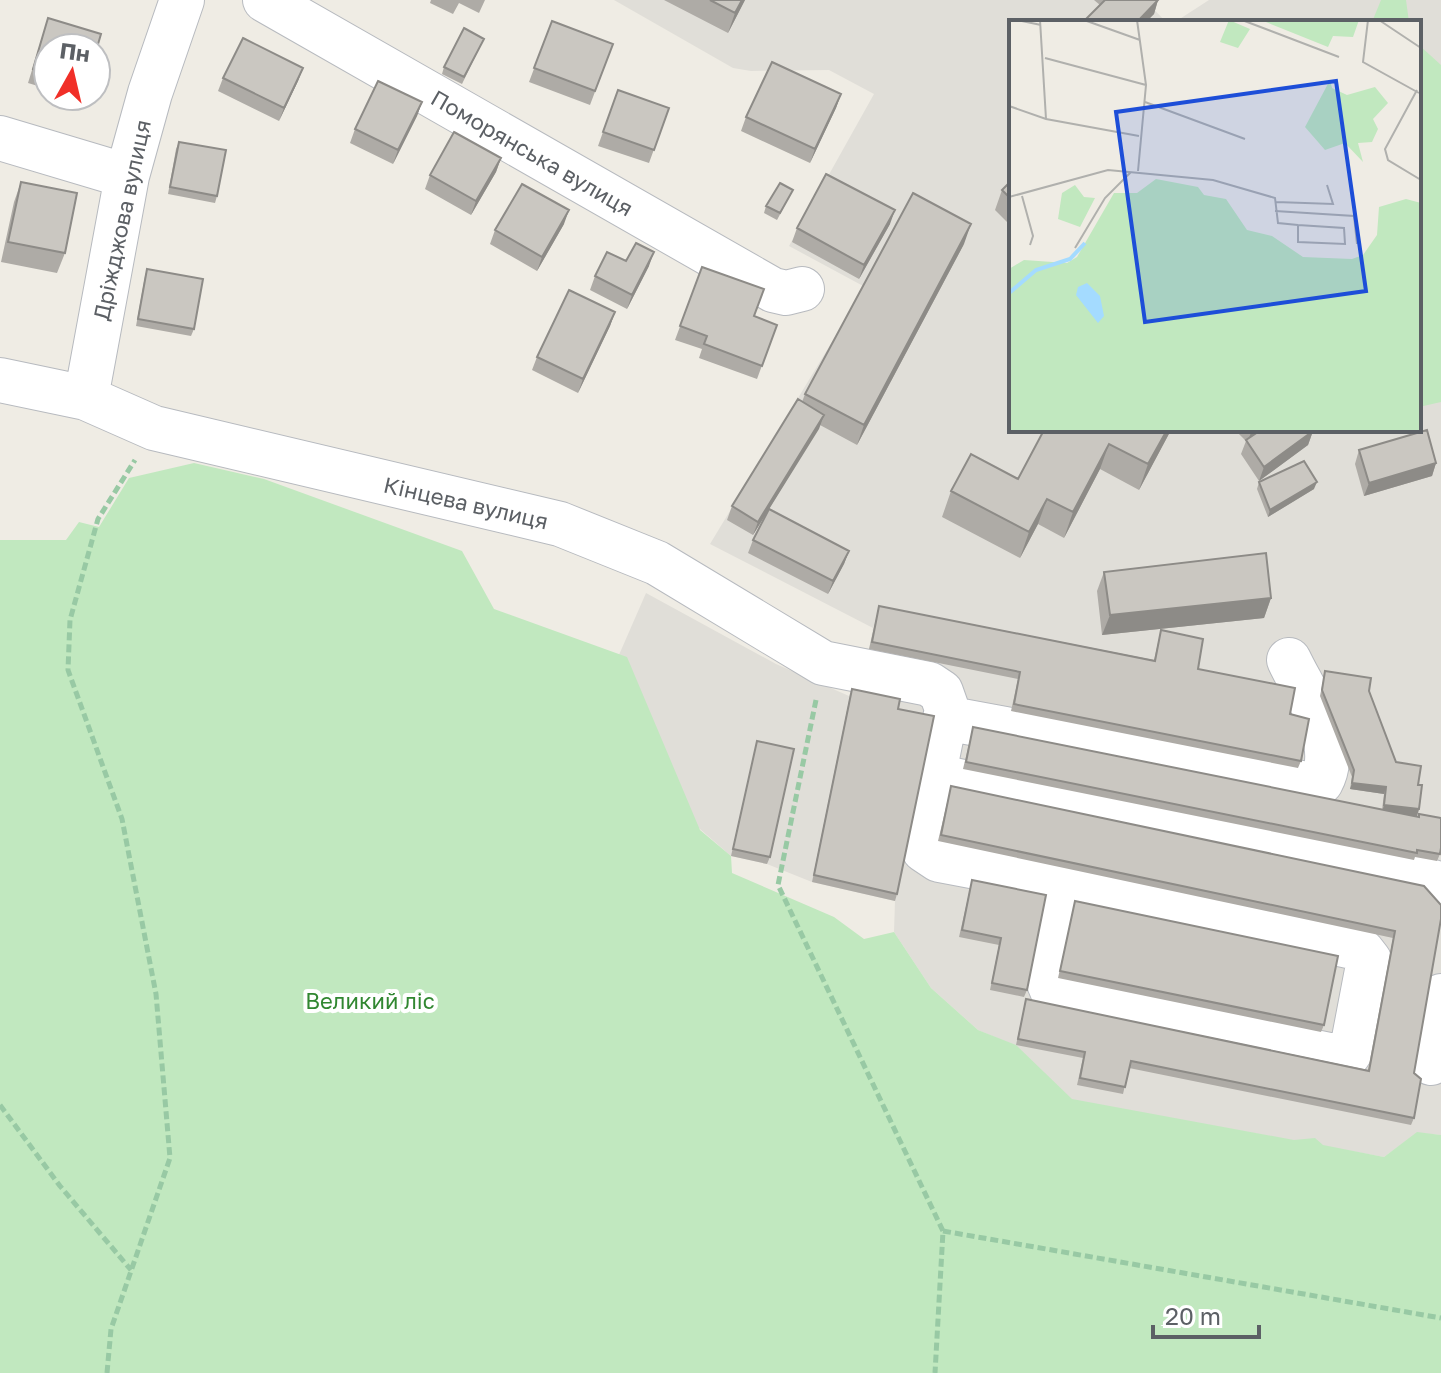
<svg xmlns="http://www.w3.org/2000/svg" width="1441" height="1373" font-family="'Golos Text',sans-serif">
  <rect width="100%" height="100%" fill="#efece4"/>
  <path fill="#e0ded8" d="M614,0H1145L1166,22H1011V430H1419V22H1175L1209,0H1441V1135L1417,1133L1384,1157L1072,1100L1016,1046L978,1030L931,988L894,932L895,901L812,882L767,864L731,856L654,789L615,664L646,593L776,664L849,696L869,649L873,628L710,544L865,287L789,246L874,94L829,70L751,71L733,68Z"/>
  <path fill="#c1e8bf" d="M1381,0H1406L1409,22H1372Z
    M1419,45L1441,65V402L1419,407Z
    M194,463L264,479L462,551L494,609L627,657L700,830L731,856L732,873L834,917L864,939L894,932L931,988L978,1030L1016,1045L1072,1099L1294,1140L1315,1138L1323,1145L1384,1157L1417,1132L1441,1135V1373H0V540H66L79,522L99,527L129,478Z"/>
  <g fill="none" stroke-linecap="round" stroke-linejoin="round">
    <g stroke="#b7babf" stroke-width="46">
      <path id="minor" d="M265,0L773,290L786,293L802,289
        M0,138L127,176
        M0,380L86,398L154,428L560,524L657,563L823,663L929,684L941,692L947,709L921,838L924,850L939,860L1067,884L1353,947L1362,951L1369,960L1352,1049L1348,1055L1339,1057L1065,1000L1054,995L1049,983L1067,884
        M86,398L127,176L150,93L182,0
        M945,718L1312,785L1321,782C1342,744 1305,694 1289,660
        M935,776L1433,882L1441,887
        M1431,1063L1441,996"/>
    </g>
    <path stroke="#98c9a4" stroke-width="5" stroke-dasharray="8 4" stroke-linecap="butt" d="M816,700L778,885L943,1231L935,1373
      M0,1105L60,1186L131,1270
      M943,1231L1441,1318
      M107,1373L111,1329L170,1158L156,994L122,819L68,670L70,620L98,519L135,460"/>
    <use href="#minor" stroke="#fff" stroke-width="44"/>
  </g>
  <path fill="#aeaba6" d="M431,0H485L479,13L459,3L453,14L430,3Z
    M664,0H745L728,33Z
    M1094,0H1158L1154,14L1146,22H1083L1100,5Z
    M48,18V89L28,83Z
    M552,21L613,44L590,105L529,82Z
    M484,39L462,84L442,74L444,67Z
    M303,68L298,81L279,121L218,91L223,78Z
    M618,90L669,108L649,163L598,146Z
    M841,94L836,108L810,163L741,131L746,117Z
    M422,102L417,116L393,164L350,143L355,129Z
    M179,142L217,196L215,203L168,194L176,149Z
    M501,158L496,172L471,215L425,189L430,175Z
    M1011,181V226L995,210L1002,190Z
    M21,182L65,253L57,273L1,262L14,202Z
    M793,190L777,220L764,213L766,206Z
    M564,224L537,271L490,244L495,230Z
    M890,224L859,279L792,242L797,228Z
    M964,244L857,445L820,425L753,535L727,520L732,506L802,402L805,394Z
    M626,261L649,266L627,309L590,290L595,276Z
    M702,267L754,316L777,325L757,379L699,358L702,349L675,340Z
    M147,269L194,329L191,336L136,326L145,276Z
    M615,312L610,326L578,393L532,370L537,357Z
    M1044,430H1171L1139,490L1100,469L1064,538L1038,524L1020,558L942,517L951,491L1018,479Z
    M1235,430H1312L1313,431L1308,445L1259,481L1241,454L1246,441Z
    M1359,450L1436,463L1432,476L1364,496L1355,464Z
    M1259,482L1314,489L1268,517L1257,489Z
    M753,540L849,551L844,564L828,594L748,553Z
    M1104,572L1271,598L1264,618L1102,635L1097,591Z
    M879,606L1154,660L1161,630L1198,669L1301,761L1298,768L1011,711L1018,679L869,649Z
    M1325,671L1369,691L1396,762L1418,785L1419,809L1417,816L1406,815L1418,817L1419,814L1440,854L1437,861L1415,857L1414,860L963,769L973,727L1382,810L1384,794L1350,789L1352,777L1320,696Z
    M852,689L898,709L897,894L895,901L812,882L850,696Z
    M757,741L770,857L767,864L731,856Z
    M951,786L1424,886L1414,1073V1118L1411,1125L1129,1068L1123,1094L1077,1085L1083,1058L1016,1045L1026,999L1368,1070L1393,938L938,841Z
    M972,880L1027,990L1024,997L990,990L999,945L959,937Z
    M1075,901L1324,1025L1321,1032L1058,978Z"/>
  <path fill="#8d8b87" d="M742,0H745L728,33L735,13Z
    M1158,0L1154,14L1146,22H1137Z
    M303,68L298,81L279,121L284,108Z
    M841,94L836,108L810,163L815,149Z
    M422,102L417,116L393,164L398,150Z
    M501,158L496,172L471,215L476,201Z
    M569,210L564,224L537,271L542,257Z
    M895,210L890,224L859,279L864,265Z
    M971,224L964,244L857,445L864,425Z
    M654,252L649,266L627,309L632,295Z
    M615,312L610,326L578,393L583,379Z
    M824,415L819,429L753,535L758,522Z
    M1167,430H1171L1139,490L1148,464Z
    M1252,430H1263L1247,443Z
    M1313,431L1308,445L1259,481L1264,467Z
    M1109,444L1100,469L1064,538L1073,512Z
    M1436,463L1432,476L1364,496L1369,483Z
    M1317,482L1314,489L1268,517L1270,510Z
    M1047,499L1038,524L1020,558L1029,532Z
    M849,551L844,564L828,594L833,581Z
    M1271,598L1264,618L1102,635L1110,615Z
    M1352,783L1386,787L1384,794L1350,789Z
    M1384,805L1419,809L1417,816L1382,812Z"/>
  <path fill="#cac7c1" stroke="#8d8b87" stroke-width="2" d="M710,0H742L735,13Z
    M1105,0H1158L1137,22H1083Z
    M48,18L101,34L96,51V48H48V74L33,69Z
    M552,21L613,44L595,91L534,68Z
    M464,28L484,39L464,77L444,67Z
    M243,38L303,68L284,108L223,78Z
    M772,62L841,94L815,149L746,117Z
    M378,81L422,102L398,150L355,129Z
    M618,90L669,108L654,150L603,132Z
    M454,132L501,158L476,201L430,175Z
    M179,142L226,150L217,196L170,187Z
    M826,174L895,210L864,265L797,228Z
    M1011,181V199L1002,190Z
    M21,182L77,193L65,253L8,242Z
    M780,183L793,190L780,213L766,206Z
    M522,184L569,210L542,257L495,230Z
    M913,193L971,224L864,425L805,394Z
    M636,243L654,252L632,295L595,276L607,252L626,261Z
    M702,267L764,289L754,316L777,325L762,366L704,344L707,336L680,326Z
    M147,269L203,279L194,329L138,319Z
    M569,290L615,312L583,379L537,357Z
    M798,399L824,415L758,522L732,506Z
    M1044,430H1167L1148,464L1109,444L1073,512L1047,499L1029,532L951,491L971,454L1018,479Z
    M1261,430H1312L1313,431L1264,467L1246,440Z
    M1427,430L1436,463L1369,483L1359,450Z
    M1304,461L1317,482L1270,510L1259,482Z
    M769,509L849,551L833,581L753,540Z
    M1266,553L1271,598L1110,615L1104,572Z
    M879,606L1155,661L1161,630L1203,639L1198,669L1295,688L1290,714L1309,719L1301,761L1014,704L1020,672L872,642Z
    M1325,671L1371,678L1369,691L1396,762L1421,766L1418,785H1422L1419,809L1384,805L1386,787L1352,783L1354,770L1322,690Z
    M852,689L900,699L898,709L934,716L897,894L814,875Z
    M973,727L1419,817V814L1441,818V848L1440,854L1417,850V853L966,762Z
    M757,741L794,749L770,857L733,849Z
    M951,786L1424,886L1441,905V919L1414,1073L1421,1079L1414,1118L1131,1061L1125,1087L1080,1078L1085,1052L1018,1039L1026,999L1369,1071L1395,931L941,835Z
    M972,880L1046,895L1027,990L992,983L1001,938L962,930Z
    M1075,901L1338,956L1324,1025L1060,971Z"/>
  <g text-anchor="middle" stroke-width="8" stroke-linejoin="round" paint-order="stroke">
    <g font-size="22" fill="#5c6065" stroke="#fff">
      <text transform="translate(532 153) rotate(30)" y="8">Поморянська вулиця</text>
      <text transform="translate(122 220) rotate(-78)" y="8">Дріжджова вулиця</text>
      <text transform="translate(466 503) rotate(13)" y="8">Кінцева вулиця</text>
    </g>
    <g font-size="22" fill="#318731" stroke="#fff">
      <text x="370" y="1009">Великий ліс</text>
    </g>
  </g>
  <g transform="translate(1009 20)">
    <rect width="412" height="412" fill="#efece4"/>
    <path d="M220,0L241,9L229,28L211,22ZM252,0H350L344,17L324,16L319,27ZM321,60L323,68L338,75L366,67L379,83L364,99L369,109L363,122L349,123L354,142L336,123L316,130L296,107ZM147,159L189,167L195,175L217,179L238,210L263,216L294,237L343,239L354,235L368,215L370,187L397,179L412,183V412H0V249L15,240L58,243L68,237L105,173H128ZM66,165L75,177L86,178L71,207L49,199L53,173Z" fill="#c1e8bf"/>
    <path d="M78,263L91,276L95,296L89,303L67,275L69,267Z" fill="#a4dbff"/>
    <path fill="none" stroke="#a4dbff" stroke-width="4" d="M0,273L27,250L61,239L76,223"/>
    <path fill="none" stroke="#b0b0ad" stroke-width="2" d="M8,0L32,5M31,0L37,99M75,0L131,20M128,0L137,65L129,151M233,0L330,37M359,0L354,42L410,73M370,0L412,28M36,38L137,65M408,70L376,129L379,140L412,160M136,82L236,119M0,86L37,99L130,116M13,176L24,216L21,225M0,177L99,150L204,160L266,178L269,203L289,205L335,208L336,224L289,222V205M267,182L324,184L318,165M266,191L345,196L348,224M66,228L96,178L122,152"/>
    <path fill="#1d4ed8" fill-opacity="0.15" stroke="#1d4ed8" stroke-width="4" d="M327,61L357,271L136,302L107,92Z"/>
    <rect width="412" height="412" fill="none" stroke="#5c6065" stroke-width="4"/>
  </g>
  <g transform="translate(72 72) rotate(8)"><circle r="38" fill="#ffffff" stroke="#bebfc1" stroke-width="2"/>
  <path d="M0-6L14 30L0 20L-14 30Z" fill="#f12f28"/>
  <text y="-12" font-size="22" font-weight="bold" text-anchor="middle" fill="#5c6065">Пн</text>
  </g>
  <path d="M1153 1325v12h106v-12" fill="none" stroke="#5c6065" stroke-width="4"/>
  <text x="1165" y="1325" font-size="24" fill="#5c6065" stroke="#ffffff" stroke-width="6" paint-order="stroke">20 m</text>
</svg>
